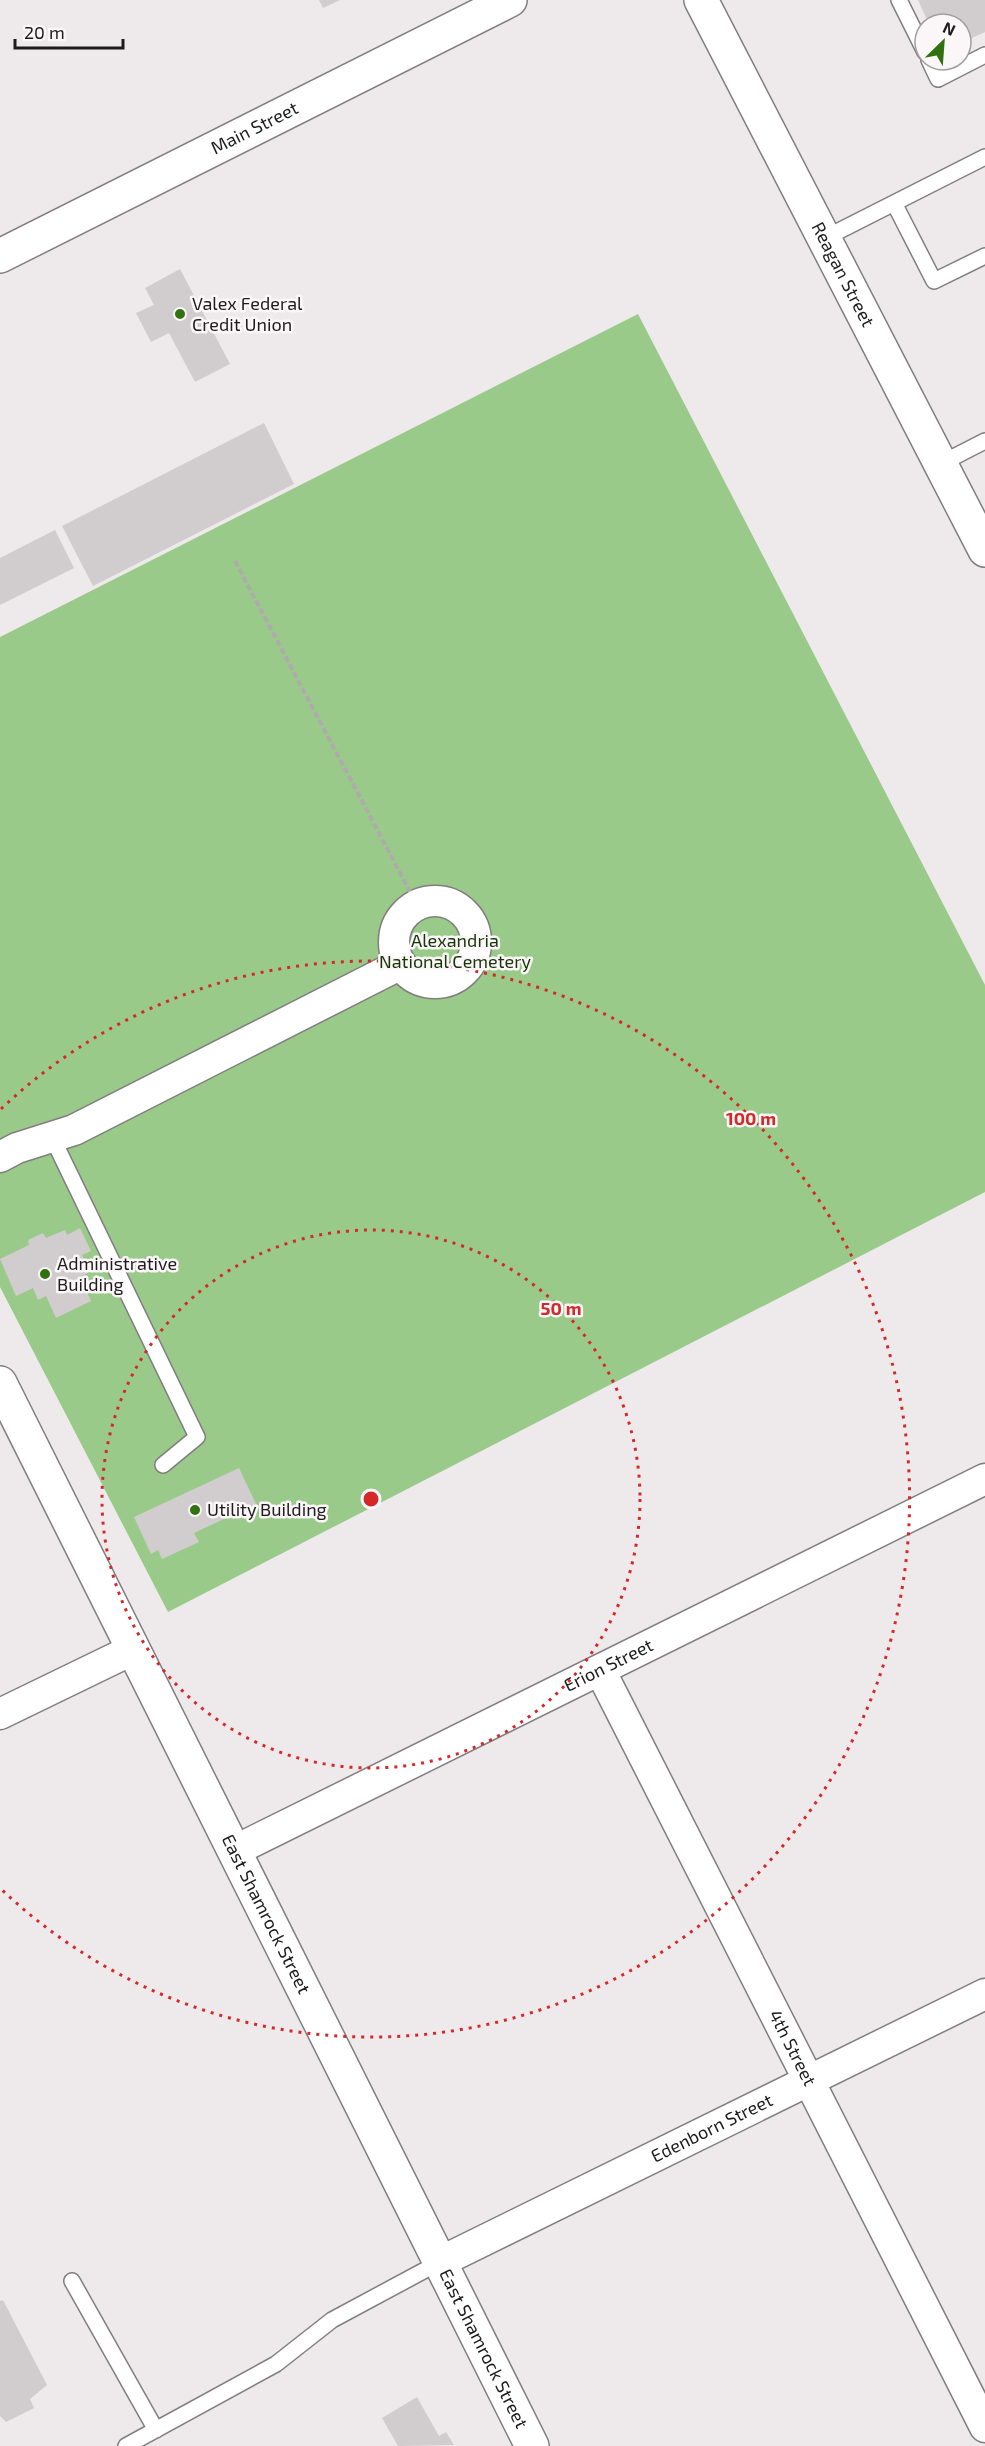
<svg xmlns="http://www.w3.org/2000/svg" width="985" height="2446" font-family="'Exo 2',sans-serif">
  <rect width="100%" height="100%" fill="#eee9eb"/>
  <path fill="#9aca8a" d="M638,314L985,985V1192L168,1612L0,1287V637Z"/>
  <path fill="#d1ccce" d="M319,0H340L323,8Z
    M918,0H985V32L961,43V24H929Z
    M180,269L230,364L195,382L169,333L151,342L136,313L154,305L145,288Z
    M264,423L294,484L93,586L62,526Z
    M55,530L74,568L0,605V558Z
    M80,1228L91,1251L82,1255L90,1272L80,1277L91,1301L56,1318L46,1296L38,1300L33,1288L16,1296L0,1259L29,1245L28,1240L43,1233L46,1238L65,1230L67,1235Z
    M239,1468L256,1504L194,1533L199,1542L162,1559L158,1550L151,1554L134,1517Z
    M3,2300L47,2385L30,2399L34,2408L6,2422L0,2416V2301Z
    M417,2397L439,2436L446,2432L454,2445L398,2446L382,2418Z"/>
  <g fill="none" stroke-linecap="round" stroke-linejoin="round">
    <g stroke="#827e7f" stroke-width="18">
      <path id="lane" d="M899,0L925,52
        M929,60L938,79L985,55
        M894,203L934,281L985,256
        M825,238L985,157
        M942,463L985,441
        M52,1137L197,1437L163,1465
        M72,2281L156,2430
        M126,2446L276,2364L332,2320L440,2262"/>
    </g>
    <g stroke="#827e7f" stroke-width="33">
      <g id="street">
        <circle cx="435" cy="942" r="41"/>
        <path d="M0,1157L17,1148L74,1130L401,964"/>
        <path id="s1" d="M600,1670L985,2427"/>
        <path d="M0,1714L134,1649"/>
        <path id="s2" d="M234,1851L985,1479"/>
        <path id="s3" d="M440,2262L985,1994"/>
      </g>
    </g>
    <g stroke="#827e7f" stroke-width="36">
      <g id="secondary">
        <path id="s4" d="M701,0L985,550"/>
        <path id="s5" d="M0,256L510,0"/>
        <path id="s6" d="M0,1383L532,2446"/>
      </g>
    </g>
    <path stroke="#afaaac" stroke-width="4" stroke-dasharray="6 3" stroke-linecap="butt" d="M235,561L417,905"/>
    <use href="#lane" stroke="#fff" stroke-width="15"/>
    <use href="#street" stroke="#fff" stroke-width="30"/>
    <use href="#secondary" stroke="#fff" stroke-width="33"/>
  </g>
  <g fill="none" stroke="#d62828" stroke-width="3" stroke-dasharray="3 6">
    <circle cx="371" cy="1499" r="269"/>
    <path d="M1 1109A538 538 0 1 1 1 1889"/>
  </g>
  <g fill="#30720d" stroke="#fbf6f8" stroke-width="2">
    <circle cx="180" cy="314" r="6"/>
    <circle cx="45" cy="1274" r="6"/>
    <circle cx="195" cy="1510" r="6"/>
  </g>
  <g text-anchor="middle" stroke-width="5" stroke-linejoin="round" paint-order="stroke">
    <g font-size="18" fill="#1d1b1c" stroke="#fbf6f8">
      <text dy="6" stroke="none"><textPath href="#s5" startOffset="285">Main Street</textPath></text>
      <text dy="6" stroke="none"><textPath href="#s4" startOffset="309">Reagan Street</textPath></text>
      <text dy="6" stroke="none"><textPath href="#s2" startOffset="418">Erion Street</textPath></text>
      <text dy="6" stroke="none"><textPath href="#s6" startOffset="594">East Shamrock Street</textPath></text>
      <text dy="6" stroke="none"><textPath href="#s1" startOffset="424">4th Street</textPath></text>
      <text dy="6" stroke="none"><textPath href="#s3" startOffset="303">Edenborn Street</textPath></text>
      <text dy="6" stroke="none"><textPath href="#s6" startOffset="1080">East Shamrock Street</textPath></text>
    </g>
    <g font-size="18" fill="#1d1b1c" stroke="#fbf6f8" text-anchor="start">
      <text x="192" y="310">Valex Federal<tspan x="192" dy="21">Credit Union</tspan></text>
      <text x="57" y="1270">Administrative<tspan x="57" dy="21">Building</tspan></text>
      <text x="207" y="1516">Utility Building</text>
    </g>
    <g font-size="18" fill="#163608" stroke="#fbf6f8">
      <text x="455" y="947">Alexandria<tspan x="455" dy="21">National Cemetery</tspan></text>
    </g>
  </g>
  <circle cx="371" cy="1499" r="9" fill="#d62828" stroke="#fbf6f8" stroke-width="3"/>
  <g font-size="18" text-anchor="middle" font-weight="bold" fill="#d62828" stroke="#fbf6f8" stroke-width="5" stroke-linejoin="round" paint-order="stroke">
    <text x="751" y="1125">100 m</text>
    <text x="561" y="1315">50 m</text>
  </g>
  <g transform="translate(943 42) rotate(25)"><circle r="28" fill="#fbf6f8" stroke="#a29ea0" stroke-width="1.5"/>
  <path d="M0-4.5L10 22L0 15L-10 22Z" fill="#30720d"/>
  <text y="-9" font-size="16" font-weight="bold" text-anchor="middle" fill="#1d1b1c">N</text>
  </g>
  <path d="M15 39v9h108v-9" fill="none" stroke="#1d1b1c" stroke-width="3"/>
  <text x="24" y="39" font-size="18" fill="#1d1b1c" stroke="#fbf6f8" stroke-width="4.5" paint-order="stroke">20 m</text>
</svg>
